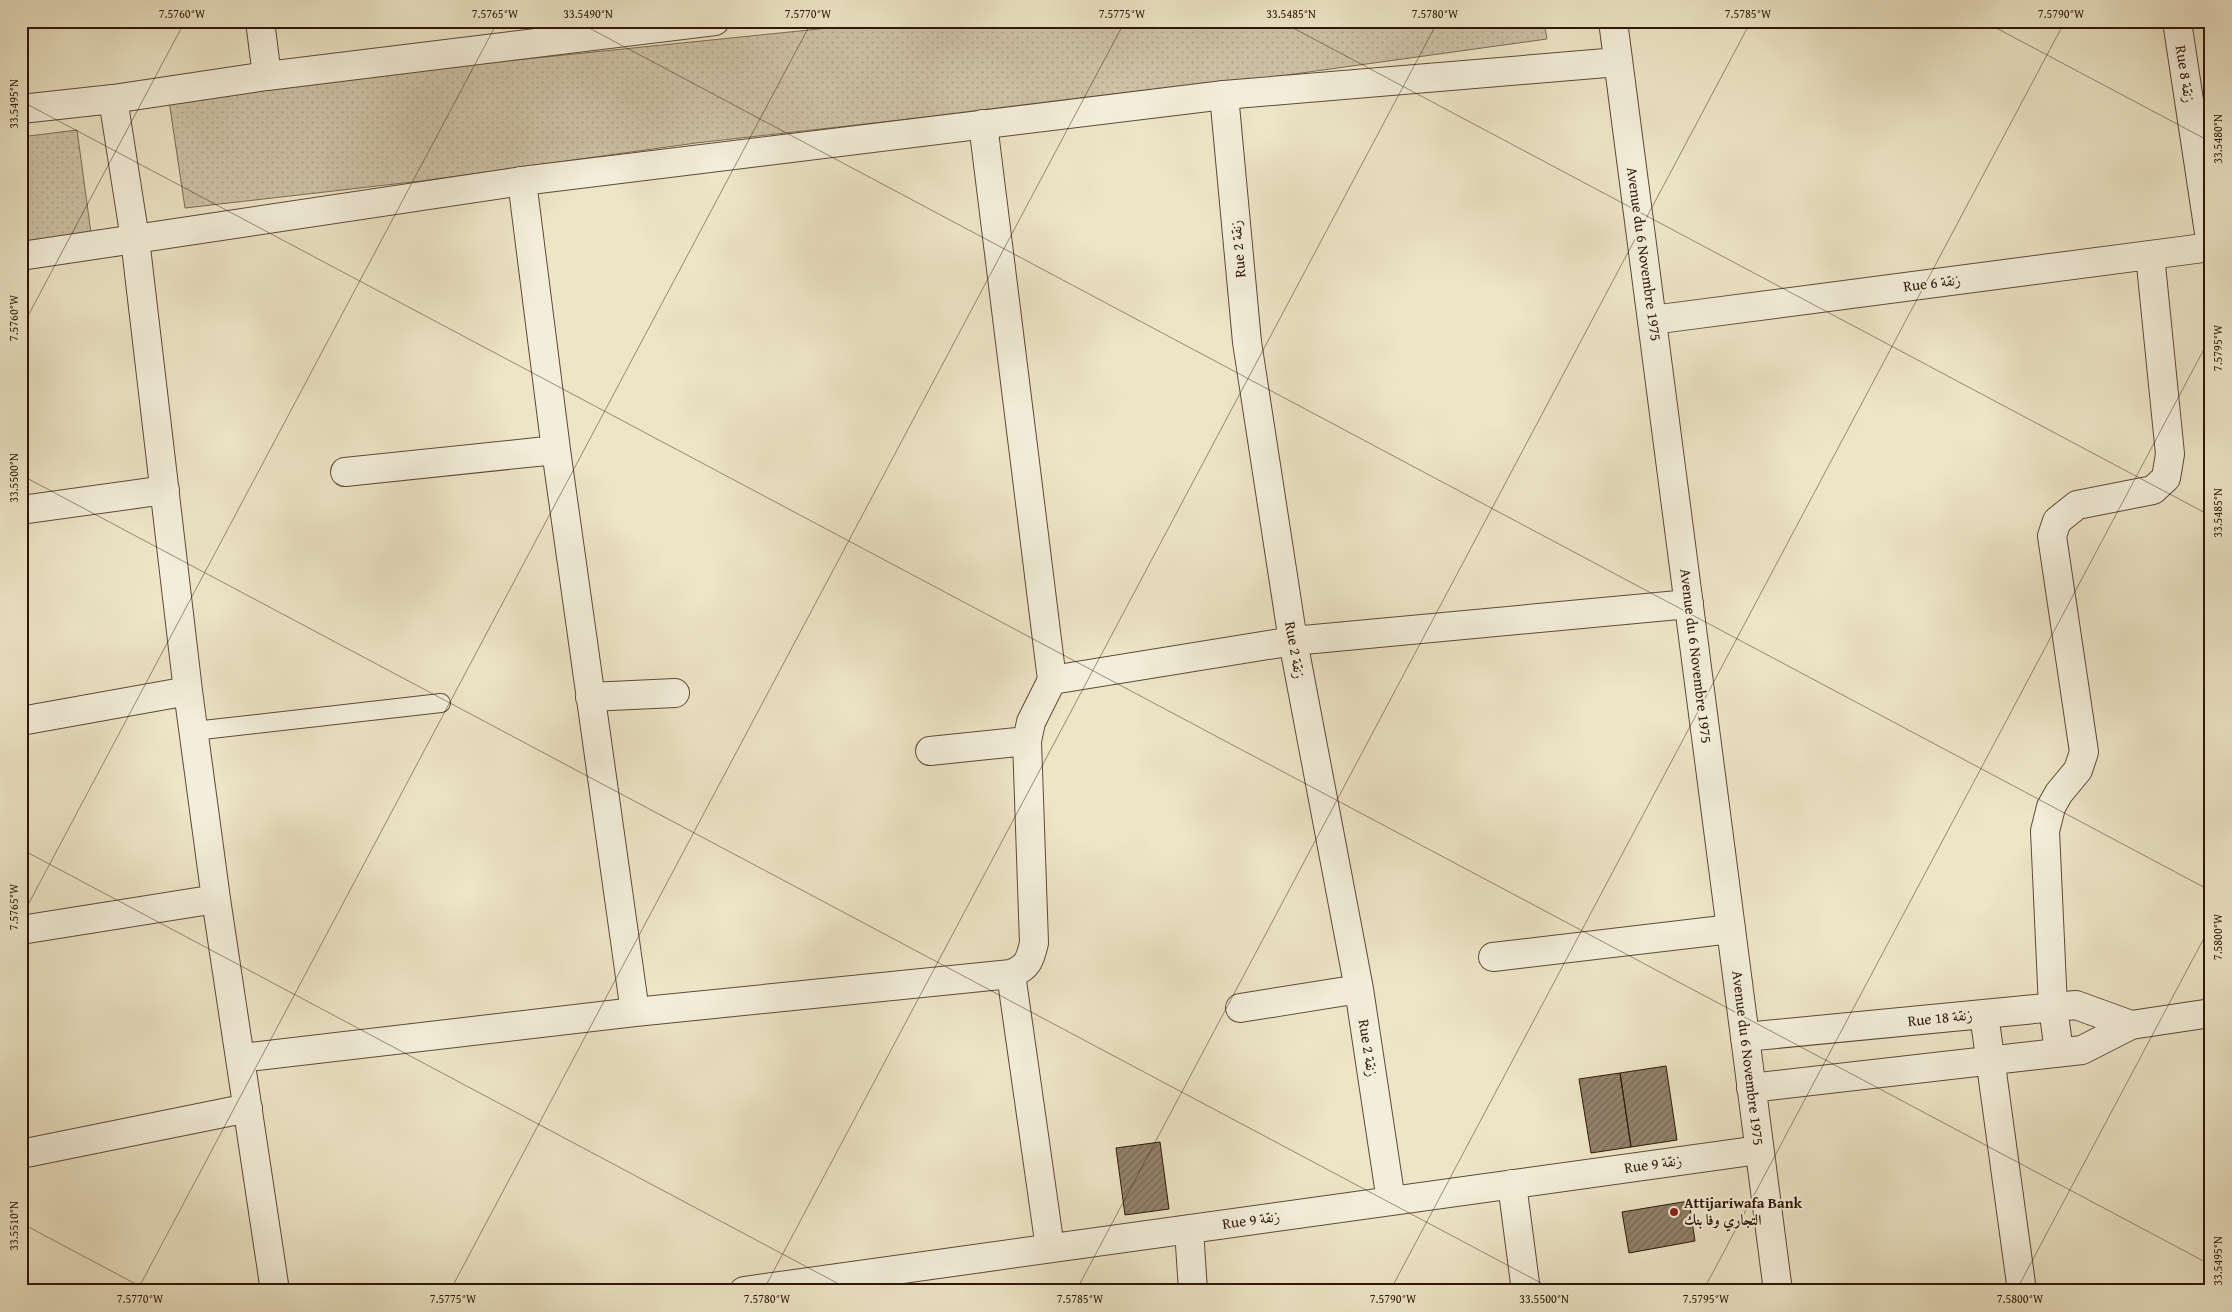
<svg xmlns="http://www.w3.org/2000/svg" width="2232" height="1312" font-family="'Gentium Book Plus',Amiri,serif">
  <defs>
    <pattern id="grass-dots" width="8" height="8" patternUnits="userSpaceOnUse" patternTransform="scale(1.25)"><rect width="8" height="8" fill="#cdc2a6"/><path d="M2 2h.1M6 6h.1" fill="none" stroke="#b0a68d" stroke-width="1.8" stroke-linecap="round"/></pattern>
    <pattern id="building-hatch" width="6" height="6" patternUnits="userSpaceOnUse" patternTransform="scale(1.25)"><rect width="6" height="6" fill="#92826b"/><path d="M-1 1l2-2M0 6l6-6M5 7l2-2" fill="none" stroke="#786956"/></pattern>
  </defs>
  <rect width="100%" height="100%" fill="#ede5c6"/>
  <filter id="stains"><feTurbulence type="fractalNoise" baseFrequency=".004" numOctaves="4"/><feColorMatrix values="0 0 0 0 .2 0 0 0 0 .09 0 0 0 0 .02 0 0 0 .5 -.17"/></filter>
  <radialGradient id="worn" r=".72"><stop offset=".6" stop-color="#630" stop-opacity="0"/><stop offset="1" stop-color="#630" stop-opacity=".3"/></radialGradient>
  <path fill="url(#grass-dots)" stroke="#7e6c57" d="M897,21H1544L1547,39L1222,84L696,143L421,181L185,208L169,101L281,84Z
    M77,130L91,233L21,242V137Z"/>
  <path fill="url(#building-hatch)" stroke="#2f1608" d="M1666,1066L1677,1140L1631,1147L1620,1073Z
    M1620,1073L1631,1147L1591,1153L1579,1079Z
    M1160,1142L1169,1209L1125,1215L1116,1148Z
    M1689,1201L1695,1241L1629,1253L1622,1212Z"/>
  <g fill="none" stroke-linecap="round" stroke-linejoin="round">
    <g stroke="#5e4a38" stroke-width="20">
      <path id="service" d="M194,731L441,703"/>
    </g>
    <g stroke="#5e4a38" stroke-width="30">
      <path id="minor" d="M260,21L267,76
        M2177,21L2211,246
        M1224,95L1247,342L1293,641L1359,989L1391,1201
        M113,99L135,239L188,691L216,899L275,1291
        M522,181L556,450L635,1012
        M1652,320L2211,247
        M345,472L556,450
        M21,510L165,490
        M1052,680L1293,641L1689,604
        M590,697L675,693
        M21,721L188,691
        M930,751L1027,741
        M21,930L216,899
        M1493,957L1731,929
        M1011,974L1050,1248
        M1240,1008L1359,989
        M1984,1014L2022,1291
        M1745,1037L2076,1005L2131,1025
        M2059,1052L2053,1007L2045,831L2051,807L2059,793L2078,770L2084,752L2052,536L2057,521L2077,505L2153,490L2166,478L2170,454L2150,255
        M241,1058L635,1012L1011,974C1028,967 1030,960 1034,943L1027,741L1031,722L1052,680L983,124
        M1751,1088L2082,1050L2131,1025L2211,1013
        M21,1154L248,1108
        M1512,1184L1526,1291
        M1189,1229L1193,1291
        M744,1291L1759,1150"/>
    </g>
    <g stroke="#5e4a38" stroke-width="30">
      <path id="tertiary" d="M1613,21L1778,1291
        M21,109L113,99L267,76L715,21
        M21,256L522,181L1224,95L1618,62"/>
    </g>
    <use href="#service" stroke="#f3eeda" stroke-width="18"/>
    <use href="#minor" stroke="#f3eeda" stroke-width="28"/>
    <use href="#tertiary" stroke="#f3eeda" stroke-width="28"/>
  </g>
  <path fill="none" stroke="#2f1608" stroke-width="1" stroke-opacity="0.45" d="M576,21L2211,891M1280,21L2211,516M1983,21L2211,142M21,101L2211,1265M21,329L185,21M21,475L1556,1291M21,849L852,1291M21,918L498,21M21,1223L149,1291M137,1291L812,21M450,1291L1125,21M763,1291L1438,21M1076,1291L1751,21M1390,1291L2065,21M1703,1291L2211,336M2016,1291L2211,925"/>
  <circle fill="#8f2418" stroke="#f3eeda" stroke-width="2" cx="1674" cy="1212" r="5"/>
  <g text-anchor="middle" stroke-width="4" stroke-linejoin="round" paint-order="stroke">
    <g font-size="15" fill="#2f1608" stroke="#f3eeda">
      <text transform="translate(2185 74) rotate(81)" y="5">Rue 8 زنقة</text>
      <text transform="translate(1238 249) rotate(-95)" y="5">Rue 2 زنقة</text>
      <text transform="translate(1644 254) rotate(82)" y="5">Avenue du 6 Novembre 1975</text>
      <text transform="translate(1932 283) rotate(-7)" y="5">Rue 6 زنقة</text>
      <text transform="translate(1295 650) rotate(80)" y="5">Rue 2 زنقة</text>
      <text transform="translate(1696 656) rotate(83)" y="5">Avenue du 6 Novembre 1975</text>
      <text transform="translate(1940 1018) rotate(-6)" y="5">Rue 18 زنقة</text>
      <text transform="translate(1368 1048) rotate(81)" y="5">Rue 2 زنقة</text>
      <text transform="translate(1748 1058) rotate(83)" y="5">Avenue du 6 Novembre 1975</text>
      <text transform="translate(1653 1164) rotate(-8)" y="5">Rue 9 زنقة</text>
      <text transform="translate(1251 1220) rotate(-8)" y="5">Rue 9 زنقة</text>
    </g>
    <g font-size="15" font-weight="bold" fill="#2f1608" stroke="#f3eeda" text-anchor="start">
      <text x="1684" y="1208">Attijariwafa Bank<tspan x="1684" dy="17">التجاري وفا بنك</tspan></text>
    </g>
  </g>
  <rect width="2232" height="1312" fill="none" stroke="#ede5c6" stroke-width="55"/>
  <rect x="28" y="28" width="2176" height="1256" fill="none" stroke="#2f1608" stroke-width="2"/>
  <g font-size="12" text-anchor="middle" fill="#2f1608">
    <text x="182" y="18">7.5760°W</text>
    <text x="495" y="18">7.5765°W</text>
    <text x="588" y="18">33.5490°N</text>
    <text x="808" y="18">7.5770°W</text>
    <text x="1122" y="18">7.5775°W</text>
    <text x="1291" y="18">33.5485°N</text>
    <text x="1435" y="18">7.5780°W</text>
    <text x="1748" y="18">7.5785°W</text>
    <text x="2061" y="18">7.5790°W</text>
    <text transform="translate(14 104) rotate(-90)" y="4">33.5495°N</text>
    <text transform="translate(2218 139) rotate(-90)" y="4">33.5480°N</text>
    <text transform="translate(14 318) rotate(-90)" y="4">7.5760°W</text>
    <text transform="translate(2218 348) rotate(-90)" y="4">7.5795°W</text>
    <text transform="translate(14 478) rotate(-90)" y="4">33.5500°N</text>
    <text transform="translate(2218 513) rotate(-90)" y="4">33.5485°N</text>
    <text transform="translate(14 907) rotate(-90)" y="4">7.5765°W</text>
    <text transform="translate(2218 937) rotate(-90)" y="4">7.5800°W</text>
    <text transform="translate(14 1226) rotate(-90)" y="4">33.5510°N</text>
    <text transform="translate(2218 1261) rotate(-90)" y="4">33.5495°N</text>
    <text x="140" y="1303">7.5770°W</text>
    <text x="453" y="1303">7.5775°W</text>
    <text x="767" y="1303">7.5780°W</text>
    <text x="1080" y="1303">7.5785°W</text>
    <text x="1393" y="1303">7.5790°W</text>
    <text x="1544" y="1303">33.5500°N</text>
    <text x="1706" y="1303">7.5795°W</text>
    <text x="2020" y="1303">7.5800°W</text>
  </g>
  <rect width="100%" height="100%" filter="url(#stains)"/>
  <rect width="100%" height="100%" fill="url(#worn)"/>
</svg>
